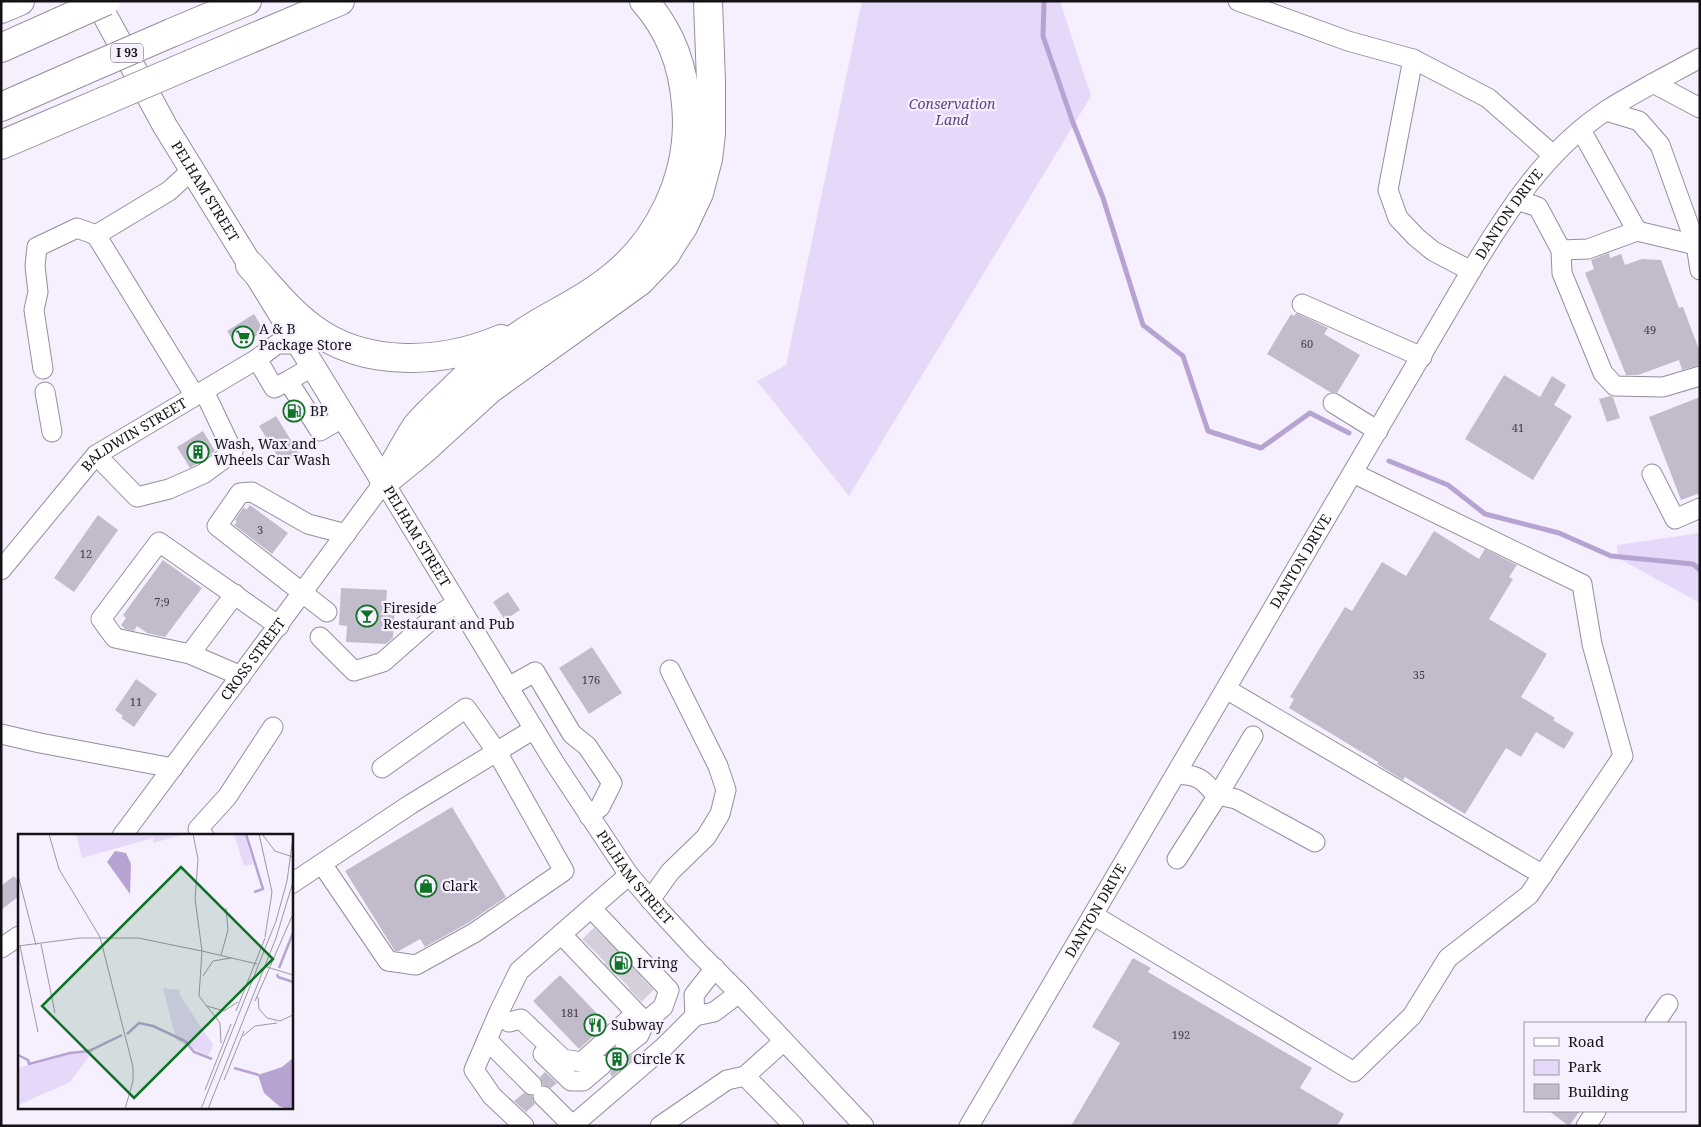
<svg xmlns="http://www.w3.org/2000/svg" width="1701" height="1127" font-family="'Noto Serif',serif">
  <rect width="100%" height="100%" fill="#f6f0fe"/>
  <path fill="#e6d8f9" d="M862,1H1060L1091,96L849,496L757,381L786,365Z
    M1700,533V603L1618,558L1617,545Z"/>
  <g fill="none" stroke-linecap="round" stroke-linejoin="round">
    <path stroke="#b7a3d1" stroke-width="5" d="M1044,1L1043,36L1072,120L1103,198L1143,325L1183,356L1208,431L1261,448L1310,413L1349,433
      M1389,461L1448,485L1485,514L1559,533L1611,556L1693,564L1700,570"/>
  </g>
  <path fill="#c2bbcb" d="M1609,253L1610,258L1621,254L1625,265L1642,259L1661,260L1679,308L1683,307L1700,352V365L1682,370L1679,360L1638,375H1626L1585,273L1594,269L1591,260Z
    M1296,313L1328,328L1324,334L1360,355L1337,393L1330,392L1267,354L1291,314L1294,316Z
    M254,314L264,331L237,347L227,331Z
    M1504,375L1540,397L1552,376L1566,385L1554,405L1572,416L1533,480L1465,439Z
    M1610,396L1613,397L1620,418L1607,422L1599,399Z
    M1700,397V493L1681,500L1649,417Z
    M276,416L299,453L282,463L259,426Z
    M203,431L215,451L197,464L190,468L177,447Z
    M250,505L288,533L272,554L234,525L237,522L235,520L244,507L246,510Z
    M98,515L118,530L74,592L54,578Z
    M1434,531L1479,559L1485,549L1517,565L1509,577L1513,579L1489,619L1547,654L1521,697L1555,718L1553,720L1574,733L1564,749L1536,732L1521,757L1506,748L1465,814L1405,777L1403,780L1377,764L1378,762L1289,708L1294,699L1290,697L1345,607L1352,611L1382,562L1406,576Z
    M163,560L202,588L165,637L147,633L137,626L134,631L125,629L121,625L126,618L123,615Z
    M341,588L387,590L386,605L395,606L393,638L386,644L346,642L347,626L339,625Z
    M508,592L520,610L505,620L493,602Z
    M592,647L622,693L589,714L559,668Z
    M136,679L157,694L134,727L121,718L123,716L115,710Z
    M452,807L506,897L468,923L425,947L420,939L399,951H395L345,871Z
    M14,876L19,883V896L1,910V886Z
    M1133,958L1151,968L1148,972L1312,1068L1300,1088L1344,1114L1337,1126H1071L1120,1043L1092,1027Z
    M560,975L607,1024L579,1049L533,1001Z
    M614,1048L616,1053L620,1056L626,1057L632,1055L635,1057L612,1077L610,1073L613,1068V1063L611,1058L607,1055Z
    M545,1072L557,1083L551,1088L543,1085L540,1077Z
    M524,1093L532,1096L535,1104L526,1112L514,1101Z
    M1549,1111H1580L1569,1126Z"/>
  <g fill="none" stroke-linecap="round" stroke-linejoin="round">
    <path stroke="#d4cfdb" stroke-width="19" stroke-dasharray="19 9" stroke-linecap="butt" d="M589,946L601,934
      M601,958L613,946
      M611,970L624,957
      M624,982L636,970
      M635,995L647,983
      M602,1065L625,1046"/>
    <g stroke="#948d9c" stroke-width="21">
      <g id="minor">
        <path d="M1238,1L1348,41L1413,59"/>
        <path d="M1653,83L1700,108"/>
        <path d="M1606,111L1639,121L1660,145L1696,245L1700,270"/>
        <path d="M192,170L169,191L96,235L195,396"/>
        <path d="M1517,200L1538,207L1561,250L1562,273L1603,373L1615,386L1663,387L1700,376"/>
        <path d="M1637,231L1700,246"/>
        <path d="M1561,250L1588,249L1637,231L1581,130"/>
        <path d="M1471,271L1433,251L1416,237L1398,218L1388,190L1413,59L1488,98L1553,155"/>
        <path d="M1302,304L1422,357"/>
        <path d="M257,359L274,388L288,381"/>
        <path d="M313,366L288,381L320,431L344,417"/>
        <path d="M43,369L34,310L38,292L35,266L37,247L77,228L96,235"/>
        <path d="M45,392L52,432"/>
        <path d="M1333,403L1378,431"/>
        <path d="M96,455L137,497L169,489L203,474L233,452L204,391"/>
        <path d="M1652,474L1675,519L1700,508"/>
        <path id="s1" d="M1,570L96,455L257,359L277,344H300"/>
        <path d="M327,612L217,526L240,493L252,492L308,524L346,534"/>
        <path d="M320,637L354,671L383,662L432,619L457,603"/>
        <path d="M190,654L235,594"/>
        <path d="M241,676L190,654L115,638L101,619L159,542L279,626"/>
        <path d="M508,687L535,672L572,734L587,746L612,783L600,807L589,816"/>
        <path d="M1226,689L1543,875"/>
        <path d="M1,734L40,743L173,768"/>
        <path d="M1176,774C1187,775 1198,775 1206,784C1211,789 1212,792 1218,795L1253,736"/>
        <path id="s2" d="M122,836L384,482L554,762L629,875L660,911L697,951L739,993L864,1126"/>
        <path d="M204,836L198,829L227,797L273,727"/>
        <path d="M1177,859L1218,795L1236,799L1315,842"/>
        <path d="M322,864L388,961L416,965L474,933L564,871L497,752L466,708L382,768"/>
        <path d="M291,884L411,804L534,729"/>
        <path d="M650,900L670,872L706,837L720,814L726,790L718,766L670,670"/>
        <path d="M1093,915L1354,1072L1412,1016L1448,958L1529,895L1623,756L1592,644L1582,584L1353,473"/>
        <path d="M561,934L645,1022L663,1007L669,990L591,908L629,875"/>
        <path d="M1,948L19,936"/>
        <path d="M695,1016L694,995L715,968"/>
        <path d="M509,1022L521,1019L563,1059L582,1062L636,1013"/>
        <path d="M1655,1023L1668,1004"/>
        <path d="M487,1040L532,1085"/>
        <path d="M625,1046L639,1035L645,1022"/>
        <path d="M543,1054L571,1081H583L602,1065"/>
        <path d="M745,1076L794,1126"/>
        <path d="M543,1096L573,1126"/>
        <path d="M524,1126L492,1096L474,1070L499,1012L519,971L591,908"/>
        <path d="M572,1126L664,1047L695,1016L714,1012L739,993"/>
        <path d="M660,1126L727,1080L745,1076L784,1041"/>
        <path id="s3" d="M969,1126L1471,271C1508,210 1546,150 1607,110C1637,91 1669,75 1700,58"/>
        <path d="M1586,1126L1596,1111"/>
      </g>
    </g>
    <g stroke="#948d9c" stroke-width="26">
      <g id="major">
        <path id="s4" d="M97,1L165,126L384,482"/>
      </g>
    </g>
    <g stroke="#948d9c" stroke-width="30">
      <path id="highway" d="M1,9L20,1
        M171,33L247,1
        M1,48L59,22
        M191,64L340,1
        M1,107L83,71
        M1,145L102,102
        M250,265C270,287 288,310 312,328C365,368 442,364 501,339
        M393,466C401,453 408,439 416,427C422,419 430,412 437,405C451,392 464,378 479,366C497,351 517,336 537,324C559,311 582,300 602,285C659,245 693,174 686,104C683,66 670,30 644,1
        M384,482L422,451L490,389L639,282L666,254L673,242L683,227L699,193L708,159L711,134V82L708,1"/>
    </g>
    <use href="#minor" stroke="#fff" stroke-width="19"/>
    <use href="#major" stroke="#fff" stroke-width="24"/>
    <use href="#highway" stroke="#fff" stroke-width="28"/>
    <g stroke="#948d9c" stroke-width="30" stroke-linecap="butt">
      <path id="highway-bridge" d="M59,22L106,1
        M83,71L171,33
        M102,102L191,64"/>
    </g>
    <use href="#highway-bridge" stroke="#fff" stroke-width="28"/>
  </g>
  <defs>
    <g id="supermarket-ring" transform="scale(1.125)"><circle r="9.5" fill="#f6f0fe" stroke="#0e7324" stroke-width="1.5"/><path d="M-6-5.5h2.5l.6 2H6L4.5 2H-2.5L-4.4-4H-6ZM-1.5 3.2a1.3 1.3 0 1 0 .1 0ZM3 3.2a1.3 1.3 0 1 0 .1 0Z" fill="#0e7324"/></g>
    <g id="fuel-ring" transform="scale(1.125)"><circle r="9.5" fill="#f6f0fe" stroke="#0e7324" stroke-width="1.5"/><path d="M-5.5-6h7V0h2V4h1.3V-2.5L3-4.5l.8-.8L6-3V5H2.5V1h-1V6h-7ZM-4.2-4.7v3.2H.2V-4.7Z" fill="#0e7324"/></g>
    <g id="building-ring" transform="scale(1.125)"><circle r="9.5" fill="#f6f0fe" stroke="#0e7324" stroke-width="1.5"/><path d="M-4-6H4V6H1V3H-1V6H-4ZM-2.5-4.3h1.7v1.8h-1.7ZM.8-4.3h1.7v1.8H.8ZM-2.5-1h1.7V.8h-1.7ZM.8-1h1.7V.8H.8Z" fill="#0e7324"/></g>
    <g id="bar-ring" transform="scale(1.125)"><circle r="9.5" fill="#f6f0fe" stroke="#0e7324" stroke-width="1.5"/><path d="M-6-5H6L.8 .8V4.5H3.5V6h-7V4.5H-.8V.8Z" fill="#0e7324"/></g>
    <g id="shop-ring" transform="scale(1.125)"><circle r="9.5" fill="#f6f0fe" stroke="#0e7324" stroke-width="1.5"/><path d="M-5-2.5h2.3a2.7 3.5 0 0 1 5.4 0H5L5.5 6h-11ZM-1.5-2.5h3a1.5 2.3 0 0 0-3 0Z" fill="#0e7324"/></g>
    <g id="restaurant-ring" transform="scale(1.125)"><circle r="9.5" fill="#f6f0fe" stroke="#0e7324" stroke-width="1.5"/><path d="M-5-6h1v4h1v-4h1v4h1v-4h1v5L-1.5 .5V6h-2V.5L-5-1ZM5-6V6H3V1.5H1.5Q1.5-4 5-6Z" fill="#0e7324"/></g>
  </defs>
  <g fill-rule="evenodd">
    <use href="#supermarket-ring" x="243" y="337"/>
    <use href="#fuel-ring" x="294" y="411"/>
    <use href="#building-ring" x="198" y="452"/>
    <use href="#bar-ring" x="367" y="616"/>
    <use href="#shop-ring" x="426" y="886"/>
    <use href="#fuel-ring" x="621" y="963"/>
    <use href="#restaurant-ring" x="595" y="1025"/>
    <use href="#building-ring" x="617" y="1059"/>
  </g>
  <g text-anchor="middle" stroke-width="4.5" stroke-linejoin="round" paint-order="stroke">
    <g font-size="11" fill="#403c44">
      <text x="1650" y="334">49</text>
      <text x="1307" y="348">60</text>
      <text x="1518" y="432">41</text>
      <text x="260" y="534">3</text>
      <text x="86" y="558">12</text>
      <text x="162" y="606">7;9</text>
      <text x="1419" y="679">35</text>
      <text x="591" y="684">176</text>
      <text x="136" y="706">11</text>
      <text x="570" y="1017">181</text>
      <text x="1181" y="1039">192</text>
    </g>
    <rect fill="#f6f0fe" stroke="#58545c" stroke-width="1" x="111" y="43.5" width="32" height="19" rx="4"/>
    <g font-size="12" font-weight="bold" fill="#141117">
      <text x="127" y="57">I 93</text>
    </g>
    <g font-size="14" font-style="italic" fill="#60437e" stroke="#f6f0fe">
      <text x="952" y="109">Conservation<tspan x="952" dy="16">Land</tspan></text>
    </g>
    <g font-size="14" fill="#141117" stroke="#f6f0fe">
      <text dy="5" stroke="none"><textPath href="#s4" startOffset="219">PELHAM STREET</textPath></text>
      <text dy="5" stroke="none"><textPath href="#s3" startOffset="1060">DANTON DRIVE</textPath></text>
      <text dy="5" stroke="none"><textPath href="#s1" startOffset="192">BALDWIN STREET</textPath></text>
      <text dy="5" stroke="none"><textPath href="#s2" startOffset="504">PELHAM STREET</textPath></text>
      <text dy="5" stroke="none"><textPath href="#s3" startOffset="655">DANTON DRIVE</textPath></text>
      <text dy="5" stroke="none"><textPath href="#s2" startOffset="220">CROSS STREET</textPath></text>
      <text dy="5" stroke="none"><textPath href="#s2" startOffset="909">PELHAM STREET</textPath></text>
      <text dy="5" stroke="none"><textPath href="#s3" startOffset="250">DANTON DRIVE</textPath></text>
    </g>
    <g font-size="14" fill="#141117" stroke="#f6f0fe" text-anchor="start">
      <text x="259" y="334">A &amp; B<tspan x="259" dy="16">Package Store</tspan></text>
      <text x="310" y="416">BP</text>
      <text x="214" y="449">Wash, Wax and<tspan x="214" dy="16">Wheels Car Wash</tspan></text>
      <text x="383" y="613">Fireside<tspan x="383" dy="16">Restaurant and Pub</tspan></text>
      <text x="442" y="891">Clark</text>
      <text x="637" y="968">Irving</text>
      <text x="611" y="1030">Subway</text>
      <text x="633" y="1064">Circle K</text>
    </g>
  </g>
  <g transform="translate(18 834)">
    <rect width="275" height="275" fill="#f6f0fe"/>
    <path d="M58,0H167L135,9V4L64,24ZM216,0H227L235,30L226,32ZM145,154L162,156L161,160L195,211L190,222L158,206ZM78,213L52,248L0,271V234Z" fill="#e6d8f9"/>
    <path d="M97,17L108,19L113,30L112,60L89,28ZM275,224V275H269L261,272L246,259L240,241L264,233Z" fill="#b7a3d1"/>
    <path fill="none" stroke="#b7a3d1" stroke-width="2.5" d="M228,0L245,55L236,58M261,134L275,99M259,140L260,143L275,148M109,200L121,189L135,192L167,207L176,218L194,225M0,221L10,226L11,230L52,219L71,217L104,201M216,234L241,241"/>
    <path fill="none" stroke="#9c97a2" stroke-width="1" d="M31,0L41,35L82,103L115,233V247L107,275M241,0L254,58L247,103M244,0L257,17L275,23M0,41L18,111M23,110L37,179M0,112L62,104H120L184,117L177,65L180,25L175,0M2,112L20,198M184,117L239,130M184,117L181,162L202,189L203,209M203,121L210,96L208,74M249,133L275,141M185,142L195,127L213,124M240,163L241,175L249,184L262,187L275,181M237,167L275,80M189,172L206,177L220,168M218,177L247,104M225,202L237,192L259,189M206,246L226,197M187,256L213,190M183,275L258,87L269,47L275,3M190,275L258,104L275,48"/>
    <path fill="#0e7324" fill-opacity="0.15" stroke="#0e7324" stroke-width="2.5" d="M163,33L255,125L116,264L24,172Z"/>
    <rect width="275" height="275" fill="none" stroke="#141117" stroke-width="2.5"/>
  </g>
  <rect width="1701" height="1127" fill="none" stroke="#141117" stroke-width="5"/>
  <rect x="1524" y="1022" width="162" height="90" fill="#f6f0fe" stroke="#9c97a2"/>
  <rect x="1534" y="1038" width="25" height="8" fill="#ffffff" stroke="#9c97a2"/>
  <text x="1568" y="1047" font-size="15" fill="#141117">Road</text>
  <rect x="1534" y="1060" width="25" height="15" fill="#e6d8f9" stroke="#9c97a2"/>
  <text x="1568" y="1072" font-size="15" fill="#141117">Park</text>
  <rect x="1534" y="1084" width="25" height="15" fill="#c2bbcb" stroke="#9c97a2"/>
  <text x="1568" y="1097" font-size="15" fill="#141117">Building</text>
</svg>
